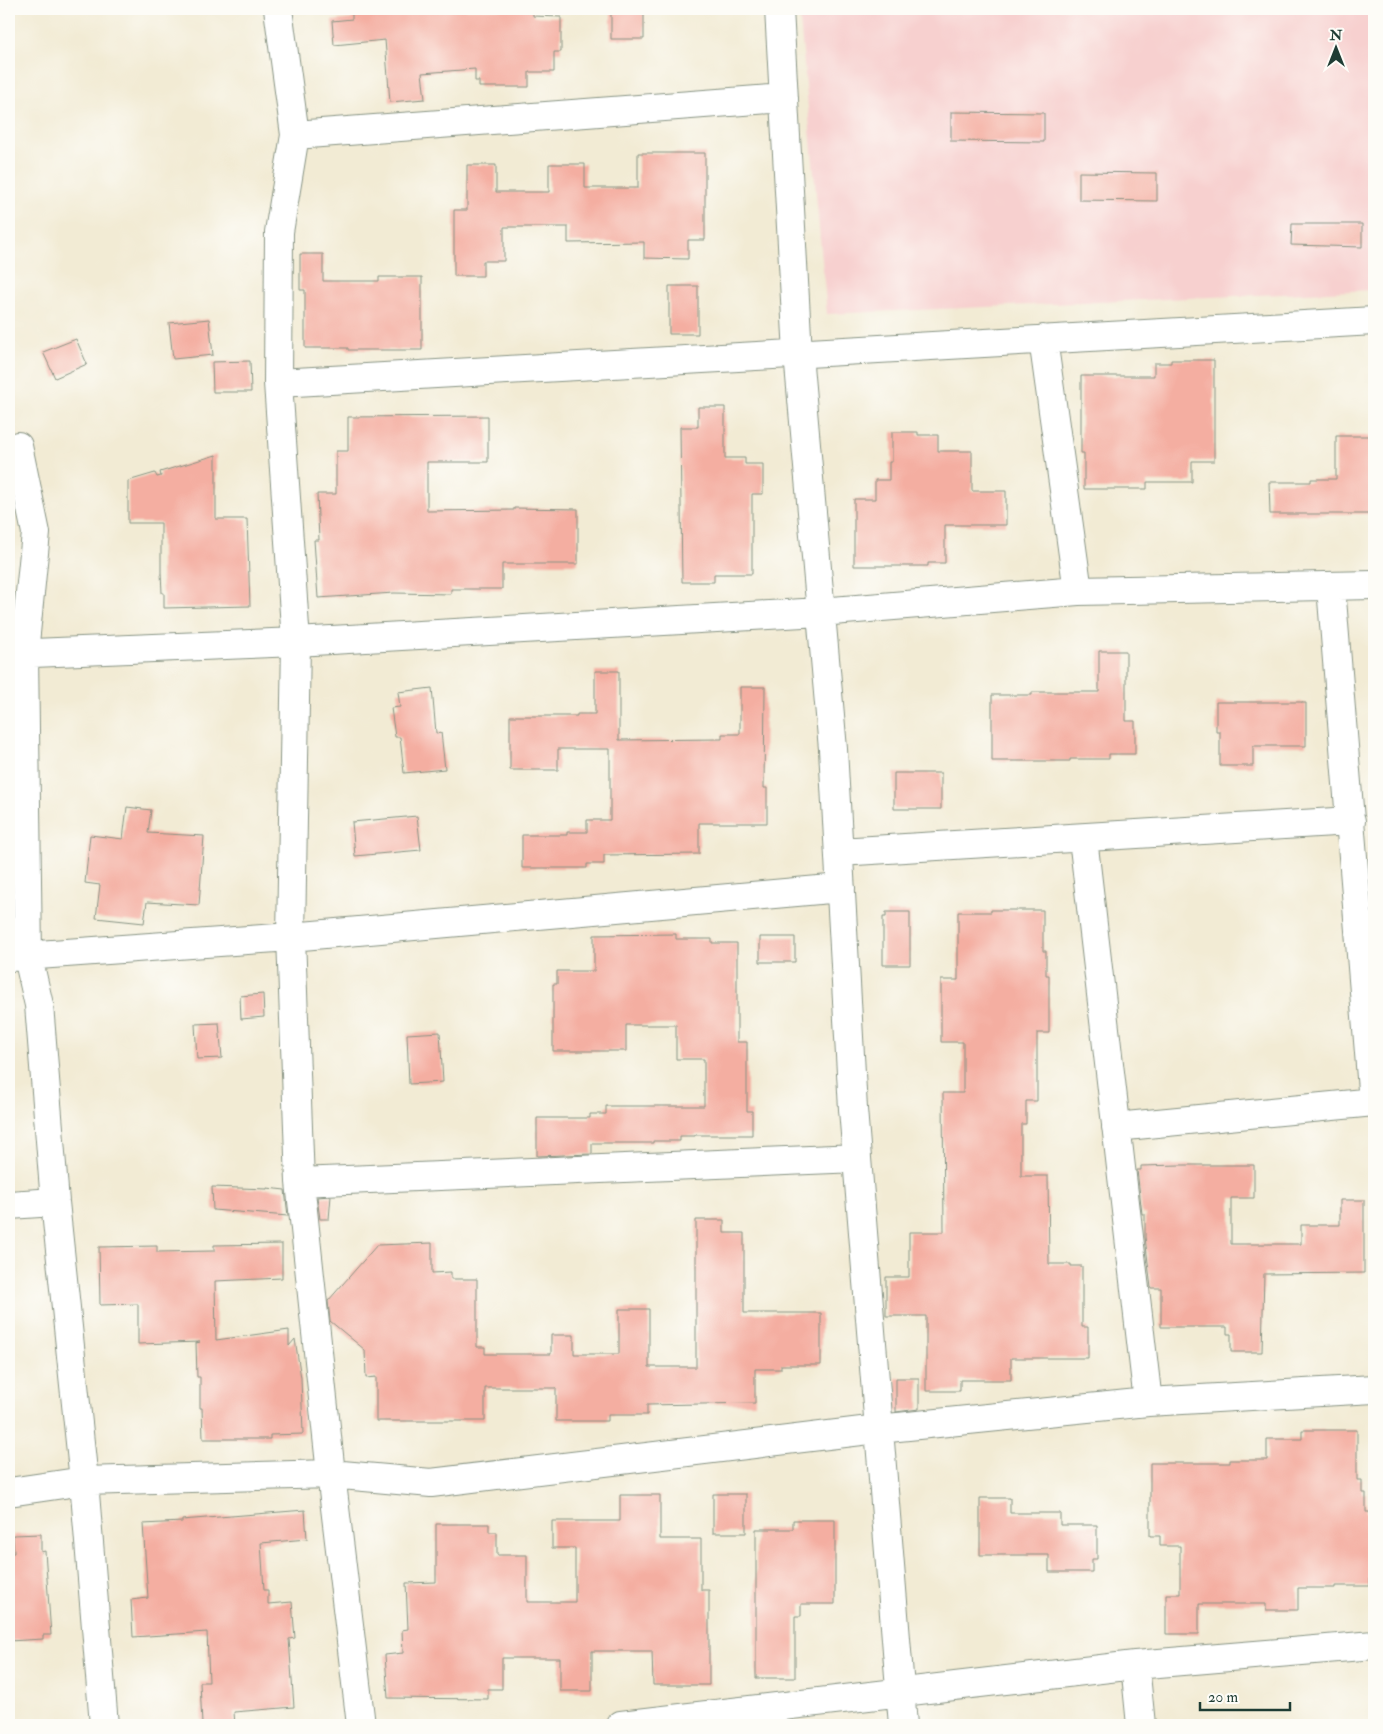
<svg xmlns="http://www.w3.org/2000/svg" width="1383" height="1734" font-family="'IM FELL Double Pica',serif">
  <rect width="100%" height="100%" fill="#fdfcf7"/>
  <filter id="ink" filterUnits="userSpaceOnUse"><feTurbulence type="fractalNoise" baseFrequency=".02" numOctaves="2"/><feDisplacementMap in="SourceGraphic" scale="10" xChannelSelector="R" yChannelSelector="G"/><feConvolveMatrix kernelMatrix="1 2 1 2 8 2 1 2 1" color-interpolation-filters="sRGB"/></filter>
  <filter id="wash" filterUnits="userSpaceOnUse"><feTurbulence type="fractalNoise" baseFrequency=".0096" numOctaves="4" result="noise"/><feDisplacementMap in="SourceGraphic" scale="20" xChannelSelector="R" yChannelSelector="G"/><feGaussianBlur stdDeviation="1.12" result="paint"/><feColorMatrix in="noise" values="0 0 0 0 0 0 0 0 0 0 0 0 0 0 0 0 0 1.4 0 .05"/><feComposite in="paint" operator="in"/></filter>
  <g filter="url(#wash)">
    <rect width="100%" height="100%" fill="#f2ebd4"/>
    <!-- built -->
    <path fill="#f7d0cf" d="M799,9H1374V290L827,314Z"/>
    <g id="blocks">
      <!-- building -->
      <path fill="#f4aea1" d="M352,9H533V16L561,17V52H554V72H529V87H479V81H475V69L422,73L425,99L390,102L385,40L334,45L332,21L352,19Z
        M611,9H644V39H611Z
        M951,112L1044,113V142L951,141Z
        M638,153H705V240H688V259L644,258V242L568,243V227H504V261H483V276H454V210H467V165H496V192H549V164H585V188H638Z
        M1079,172L1157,173V201L1079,200Z
        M1292,224H1362V247L1291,245Z
        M300,254H323V281H379V277H422V350H348V348H305V290H300Z
        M669,286H698V334H669Z
        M209,319L213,355L173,359L169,323Z
        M76,339L87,364L55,378L43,352Z
        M1171,360H1214V461H1192V482H1147V489H1084V453H1081V376H1154V363H1171Z
        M250,361L251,392H213L212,362Z
        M698,407H725V458H745V464H763V494H752V574H714V582H682L680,427H698Z
        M488,416V462H427V511L514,510V508L578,509V564H502V589H451V594L394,593L318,598L314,540H319L317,494H336V451H348V417Z
        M892,432H918V435H938V451H972V491H1006V525H945V563H928V566H854V499H875V480H889V462H892Z
        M1336,436H1374V514H1270L1269,482H1311V479H1336Z
        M216,455V519H247L250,606L164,608V593H162L161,572V523H128V481L155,473L157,477L161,476L160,472Z
        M1099,651H1126V721H1135V754H1109V759H1070V761H992V695H1032V692H1099Z
        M595,671H619V740L722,739V734H740V687H765L764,788H767V823H699V854L604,855V864H587V868H522V835H567V832H587V820H610V749H558V770H510V716H577V714H595Z
        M432,688L436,733L441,732L445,769L404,773L400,737H395L391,708L400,707L398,692Z
        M1216,702H1302V703H1306V746H1253V766H1220V732H1216Z
        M894,773H941V809H894Z
        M127,807L151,810L148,833L204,836L199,905L147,902L144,923L96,918L100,885L85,883L90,835L123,839Z
        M417,816L421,850L355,856L352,822Z
        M991,910H1043V951H1046V975H1049V1033H1037V1101H1026V1124H1021V1176H1048L1049,1264H1071V1266H1082V1327H1088V1358H1011V1380H960V1391H926V1316H886V1277H909V1232H944L943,1093H963V1042H941V980H958V912H991Z
        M886,912H910V965H883V917H886Z
        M676,934V939H712V943H737V1042H747V1111H752V1135H695V1136H680V1141H653V1143H592V1154L537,1156V1118H590V1114H606V1106H704V1059H676V1025H626V1051H553V984H557V971H594V935Z
        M760,937H795V962H760Z
        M263,994L264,1017L241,1019L240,996Z
        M219,1023L222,1058L197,1059L195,1024Z
        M440,1032L443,1082L409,1084L407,1034Z
        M1180,1165H1254V1198H1231V1244H1301V1225H1340V1200H1364V1273L1264,1274L1262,1352H1231V1334H1227V1327H1161V1288H1151L1145,1237V1214H1142L1137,1170H1141V1166Z
        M212,1187L267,1189V1188L285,1190L288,1216L213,1210Z
        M331,1196L329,1219H320L317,1197Z
        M696,1220H724V1233H744V1313H821V1365H781V1369H755V1403L647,1405V1415H608V1421H556V1388H485V1421H376V1377L366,1378L365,1350L330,1321L328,1301L377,1245L432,1243V1273L451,1272V1279H477V1347H485V1354H551V1335H574V1354H619V1309H649V1367H696Z
        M282,1244V1278L215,1281L216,1340L289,1330V1346L295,1339L301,1378L303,1434L270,1435V1439H203L202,1408H200V1377H197L196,1343L200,1342L138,1344V1304L100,1305L99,1247L157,1246V1252L214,1251V1245Z
        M896,1378H919V1409L896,1412Z
        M1302,1430H1357V1480H1362V1493H1366V1512H1370V1586H1335V1588H1298V1610H1266V1604H1199V1634H1166V1594H1180V1546H1160V1536H1150V1463H1230V1460H1267V1439H1302Z
        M713,1494H746V1533H713Z
        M620,1495H660V1539H701V1590H709V1685H653L652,1651H592V1691H560V1658H502V1689H488V1699L388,1698L385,1655L403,1653L402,1630L408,1629L406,1583L436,1582V1524H489V1532H497V1555H527V1602H575V1548H552V1521H620Z
        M980,1498H1010V1513H1060V1525H1097V1559H1092V1572H1049V1555H980Z
        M305,1510L307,1539L261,1543L264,1590H268V1604L292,1602L295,1638L289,1639L294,1707L234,1712L235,1725H202L200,1682H209L207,1632L133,1637L131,1600L148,1598L143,1524L182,1522V1520Z
        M793,1520H835V1604H801V1616H795V1678H756V1529H793Z
        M41,1534V1552L45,1551L51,1635H43V1639L9,1641V1553H14L13,1535Z"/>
    </g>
  </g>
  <g filter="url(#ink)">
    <use href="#blocks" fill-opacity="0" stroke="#889484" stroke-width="1"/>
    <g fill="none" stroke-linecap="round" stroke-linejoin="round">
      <defs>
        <path id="street" d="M278,9L295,135L279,232L278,383L296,642L291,937L300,1182L331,1474L361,1725
          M779,9L798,354L833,749L853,1109L903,1725
          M295,135L784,98
          M1043,339L1078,591
          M278,383L1374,321
          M18,446L36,533L24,653L28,957L39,1005L55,1202L84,1481L104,1725
          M1331,587L1373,1102
          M9,654L296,642L820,612L1078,591L1374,585
          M1083,838L1148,1402
          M839,852L1351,821
          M10,957L291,937L841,888
          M1116,1127L1374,1102
          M300,1182L857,1158
          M9,1205L55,1202
          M9,1492L84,1481L331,1474L431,1483L878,1429L1148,1402L1374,1389
          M1135,1665L1141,1725
          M621,1725L1135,1665L1374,1645"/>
      </defs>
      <!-- street casing -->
      <use href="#street" stroke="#889484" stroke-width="30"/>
      <!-- street -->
      <use href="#street" stroke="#fff" stroke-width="28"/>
    </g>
  </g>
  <!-- margin -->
  <rect width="1383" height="1734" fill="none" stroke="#fdfcf7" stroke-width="30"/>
  <!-- north arrow -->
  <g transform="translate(1336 48)" stroke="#fdfcf7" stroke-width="4" paint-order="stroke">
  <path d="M0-4L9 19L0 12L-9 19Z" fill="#1f3d34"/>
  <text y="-8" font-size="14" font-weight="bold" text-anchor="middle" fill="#1f3d34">N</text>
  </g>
  <!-- scale -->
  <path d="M1200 1702v8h90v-8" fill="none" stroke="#1f3d34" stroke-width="2.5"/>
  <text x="1208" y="1702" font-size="15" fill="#1f3d34" stroke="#fdfcf7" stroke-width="4" paint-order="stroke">20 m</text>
</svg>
